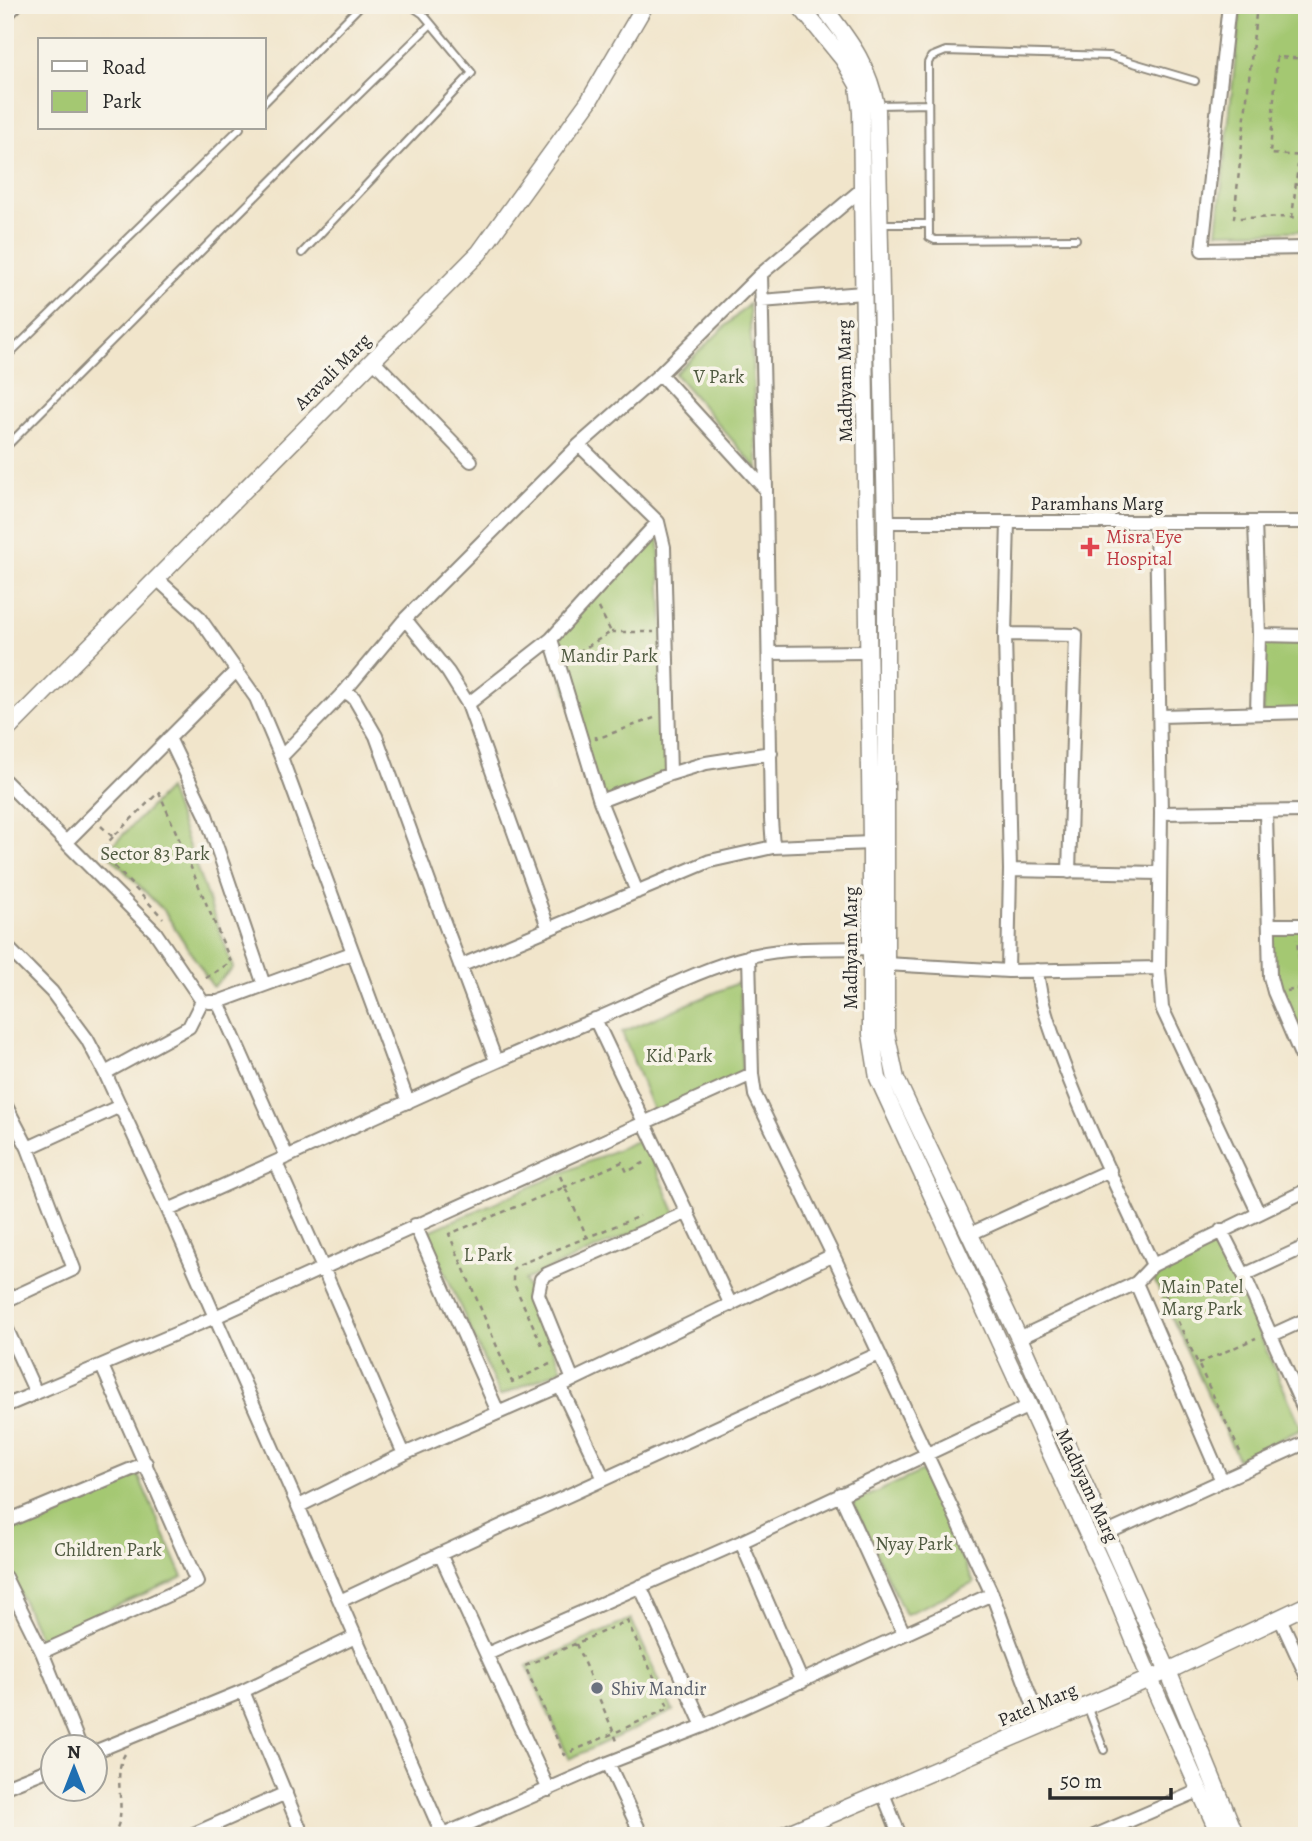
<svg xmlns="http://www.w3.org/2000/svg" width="1312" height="1841" font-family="Alegreya,serif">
  <rect width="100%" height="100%" fill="#f7f3e8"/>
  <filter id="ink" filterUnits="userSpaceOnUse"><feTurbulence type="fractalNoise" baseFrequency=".0143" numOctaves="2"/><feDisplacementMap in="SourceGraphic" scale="14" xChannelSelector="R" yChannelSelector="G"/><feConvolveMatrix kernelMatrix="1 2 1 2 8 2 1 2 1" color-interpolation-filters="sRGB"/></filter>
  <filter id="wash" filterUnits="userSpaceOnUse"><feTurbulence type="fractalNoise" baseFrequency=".00686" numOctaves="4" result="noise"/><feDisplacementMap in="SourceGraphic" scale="28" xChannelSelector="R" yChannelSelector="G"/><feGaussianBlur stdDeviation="1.57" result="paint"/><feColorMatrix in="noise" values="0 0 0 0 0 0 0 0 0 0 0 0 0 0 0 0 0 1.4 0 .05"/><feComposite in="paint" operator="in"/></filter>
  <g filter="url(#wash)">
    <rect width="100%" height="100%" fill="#f1e5cb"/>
    <!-- green -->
    <path fill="#a4c872" stroke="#687a4e" stroke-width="2" d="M1241,5H1307V231L1217,232Z
      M749,304L758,470L675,374Z
      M658,522L670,774L600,801L551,639Z
      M1259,635L1307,638V712L1263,713Z
      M168,789L233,968L213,987L164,911L106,852Z
      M1269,925H1307V1067L1274,992Z
      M740,982L742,1074L654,1113L622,1032Z
      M643,1138L676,1214L524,1280L562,1369L500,1396L427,1232Z
      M1216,1239L1302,1429L1238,1459L1151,1273Z
      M922,1471L974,1583L905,1615L853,1503Z
      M138,1475L183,1577L40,1639L5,1561V1533Z
      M631,1619L673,1711L569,1759L527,1666Z"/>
  </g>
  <g filter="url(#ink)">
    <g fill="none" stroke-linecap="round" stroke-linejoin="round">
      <defs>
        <path id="service" d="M5,21L20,5
          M264,103L361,5
          M878,105L928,104
          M881,224H929
          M1076,239L935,240L929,237L928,63L931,57L946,51L1110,56L1195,81
          M302,253L472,73L423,14L410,5
          M5,358L240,128
          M5,448L292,160L431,24
          M1087,1706L1104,1750"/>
        <path id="minor" d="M1229,5L1202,250L1307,248
          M761,274L766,490
          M761,301L863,293
          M373,360L471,461
          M660,374L766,490L771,819L773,847
          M579,445L658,522L664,547L670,774
          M886,522H1307
          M1156,522L1161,813L1159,968L1162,1008L1258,1212
          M1255,522L1259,635L1257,713
          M157,579L198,616L256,698L281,757L408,1102
          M405,619L448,672L468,704L548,927
          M1005,634L1076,635L1069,872
          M1259,635L1307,636
          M551,639L600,801L637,892
          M769,653L868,652
          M345,691L354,698L376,736L432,890L496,1061
          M468,704L551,639L658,522
          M1160,716L1307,712
          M169,738L206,815L264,985
          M281,757L345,691L405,619L579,445L660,374L761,274L862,189
          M5,781L155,932L202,1001L189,1027L105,1073
          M600,801L670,774L706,763L771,753
          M1266,812L1270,977L1274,992L1307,1069
          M1161,813L1307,811
          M66,842L237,670
          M1010,870L1159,873
          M1269,925H1307
          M5,945L52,992L87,1039L105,1073L168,1210L443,1836
          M749,956L752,1074L755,1095L833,1255L992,1594L1041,1725
          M886,964L1008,971L1159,968
          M460,966L710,861L773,847L871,843
          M1037,970C1040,1003 1052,1033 1063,1063C1089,1132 1122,1198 1153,1265
          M1008,971L1010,870L1005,634L1008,522
          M209,1002H218L352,953
          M218,1002L287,1157
          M595,1019L731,1305
          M5,1104L28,1148L120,1106
          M276,1163L323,1268L752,1074
          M168,1210C311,1148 450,1079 594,1020C645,999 697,969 751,956C792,946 835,949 877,948
          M415,1225L498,1412
          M1221,1230L1244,1275L1307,1416
          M970,1234L1110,1170
          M1244,1275L1307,1246
          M1136,1283L1222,1481
          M5,1301L74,1269L28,1148
          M5,1325L36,1393L215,1317L323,1268L404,1454
          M1272,1335L1307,1319
          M1019,1338L1136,1283L1153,1265L1307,1190
          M573,1380L538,1294L541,1279L547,1274L688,1212
          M560,1386L604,1479
          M5,1406L36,1393
          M840,1494L904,1634
          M299,1506L404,1454L560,1386L833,1255
          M5,1522L146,1463
          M1105,1534L1307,1442
          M741,1542L802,1682
          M440,1554L549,1790
          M5,1577L42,1652L80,1746
          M640,1586L703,1726
          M340,1601L440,1554L878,1354
          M1280,1618L1307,1677
          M42,1652L197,1582L102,1366
          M487,1654L741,1542L1029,1406
          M243,1691L303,1836
          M94,1752L243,1691L355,1637
          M608,1763L642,1836
          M5,1787L52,1768
          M882,1791L900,1836
          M443,1835L608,1763L703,1726L992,1594
          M189,1836L286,1793
          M1094,1836L1201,1790"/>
        <path id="tertiary" d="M799,5L843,59L858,85L861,112L871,843V1034L878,1078L1113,1589L1150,1679L1220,1836
          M822,5C850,42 868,63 877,110L886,522V1032L896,1079L1019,1338L1168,1671L1236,1836
          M5,732L479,253L589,101L645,5
          M781,1836L1168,1671L1307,1605"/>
      </defs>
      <!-- service casing -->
      <use href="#service" stroke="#8e887b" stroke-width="10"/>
      <!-- minor casing -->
      <use href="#minor" stroke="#8e887b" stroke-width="16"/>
      <!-- tertiary casing -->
      <use href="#tertiary" stroke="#8e887b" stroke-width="19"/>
      <!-- path -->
      <path stroke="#8e887b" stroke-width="2.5" stroke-dasharray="5 5" stroke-linecap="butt" d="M1257,5L1234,218L1307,217
        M1307,59L1277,57L1270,154L1307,156
        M1292,218L1299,156
        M611,632H654
        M570,657L611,632L598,606
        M596,736V739L654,718
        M101,826L113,837L159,792L231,962L204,979
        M113,837L100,851L163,918
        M1287,991L1307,987L1300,972L1297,939
        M560,1176L565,1187L622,1162L627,1172L647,1161
        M1165,1276L1161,1281L1162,1288L1242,1456
        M542,1345L513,1282V1269L518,1265L640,1216
        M550,1364L512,1382L449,1234L565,1187L587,1237
        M1198,1364L1256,1338
        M576,1644L614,1733L669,1708L627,1621L525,1666L564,1755L614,1733L618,1744
        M112,1836C131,1813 110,1778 125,1754"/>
      <!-- service -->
      <use href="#service" stroke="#fff" stroke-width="6"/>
      <!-- minor -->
      <use href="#minor" stroke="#fff" stroke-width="12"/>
      <!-- tertiary -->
      <use href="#tertiary" stroke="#fff" stroke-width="16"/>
    </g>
  </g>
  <!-- markers -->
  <path fill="#e0444e" stroke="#f7f3e8" stroke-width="2.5" d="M1086.5 536.5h7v7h7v7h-7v7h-7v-7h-7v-7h7z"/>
  <circle fill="#6b7280" stroke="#f7f3e8" stroke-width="2.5" cx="597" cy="1688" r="7"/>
  <g text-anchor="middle" stroke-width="7" stroke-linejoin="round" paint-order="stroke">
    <!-- street labels -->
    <g font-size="19" fill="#2b2b2b" stroke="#f7f3e8">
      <text transform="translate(332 371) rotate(-45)" y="7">Aravali Marg</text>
      <text transform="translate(844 381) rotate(-91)" y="7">Madhyam Marg</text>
      <text x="1097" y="510">Paramhans Marg</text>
      <text transform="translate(850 948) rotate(-90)" y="7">Madhyam Marg</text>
      <text transform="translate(1088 1485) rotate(65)" y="7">Madhyam Marg</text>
      <text transform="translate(1037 1704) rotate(-23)" y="7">Patel Marg</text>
    </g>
    <!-- park labels -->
    <g font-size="19" fill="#4f5a40" stroke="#f7f3e8">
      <text x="719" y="383">V Park</text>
      <text x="609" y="662">Mandir Park</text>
      <text x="155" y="860">Sector 83 Park</text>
      <text x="679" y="1062">Kid Park</text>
      <text x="488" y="1261">L Park</text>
      <text x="1202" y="1293">Main Patel<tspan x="1202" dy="22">Marg Park</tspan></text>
      <text x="914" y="1550">Nyay Park</text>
      <text x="108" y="1556">Children Park</text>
    </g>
    <!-- health labels -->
    <g font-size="19" fill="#be3a42" stroke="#f7f3e8" text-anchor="start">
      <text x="1106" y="543">Misra Eye<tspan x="1106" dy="22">Hospital</tspan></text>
    </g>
    <!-- worship labels -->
    <g font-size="19" fill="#5b616d" stroke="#f7f3e8" text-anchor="start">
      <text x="611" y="1695">Shiv Mandir</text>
    </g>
  </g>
  <!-- margin -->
  <rect width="1312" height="1841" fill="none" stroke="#f7f3e8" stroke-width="28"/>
  <!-- legend -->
  <rect x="38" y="38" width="228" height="91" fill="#f7f3e8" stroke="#a5a39c" stroke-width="2"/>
  <rect x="52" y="61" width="35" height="10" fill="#ffffff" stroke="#a5a39c" stroke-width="2"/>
  <text x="102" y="74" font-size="21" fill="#2b2b2b">Road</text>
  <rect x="52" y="91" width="35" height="21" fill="#a4c872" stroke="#a5a39c" stroke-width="2"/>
  <text x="102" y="108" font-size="21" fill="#2b2b2b">Park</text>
  <!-- north arrow -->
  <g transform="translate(74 1768)"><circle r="33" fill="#f7f3e8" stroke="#a5a39c" stroke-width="2"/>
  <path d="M0-5L12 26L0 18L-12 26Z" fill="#1f6fb2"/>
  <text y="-10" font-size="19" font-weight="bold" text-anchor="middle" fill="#2b2b2b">N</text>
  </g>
  <!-- scale -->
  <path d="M1050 1788v10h121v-10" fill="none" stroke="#2b2b2b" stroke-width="3.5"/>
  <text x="1060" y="1788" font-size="21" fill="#2b2b2b" stroke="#f7f3e8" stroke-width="5" paint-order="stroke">50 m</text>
</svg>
